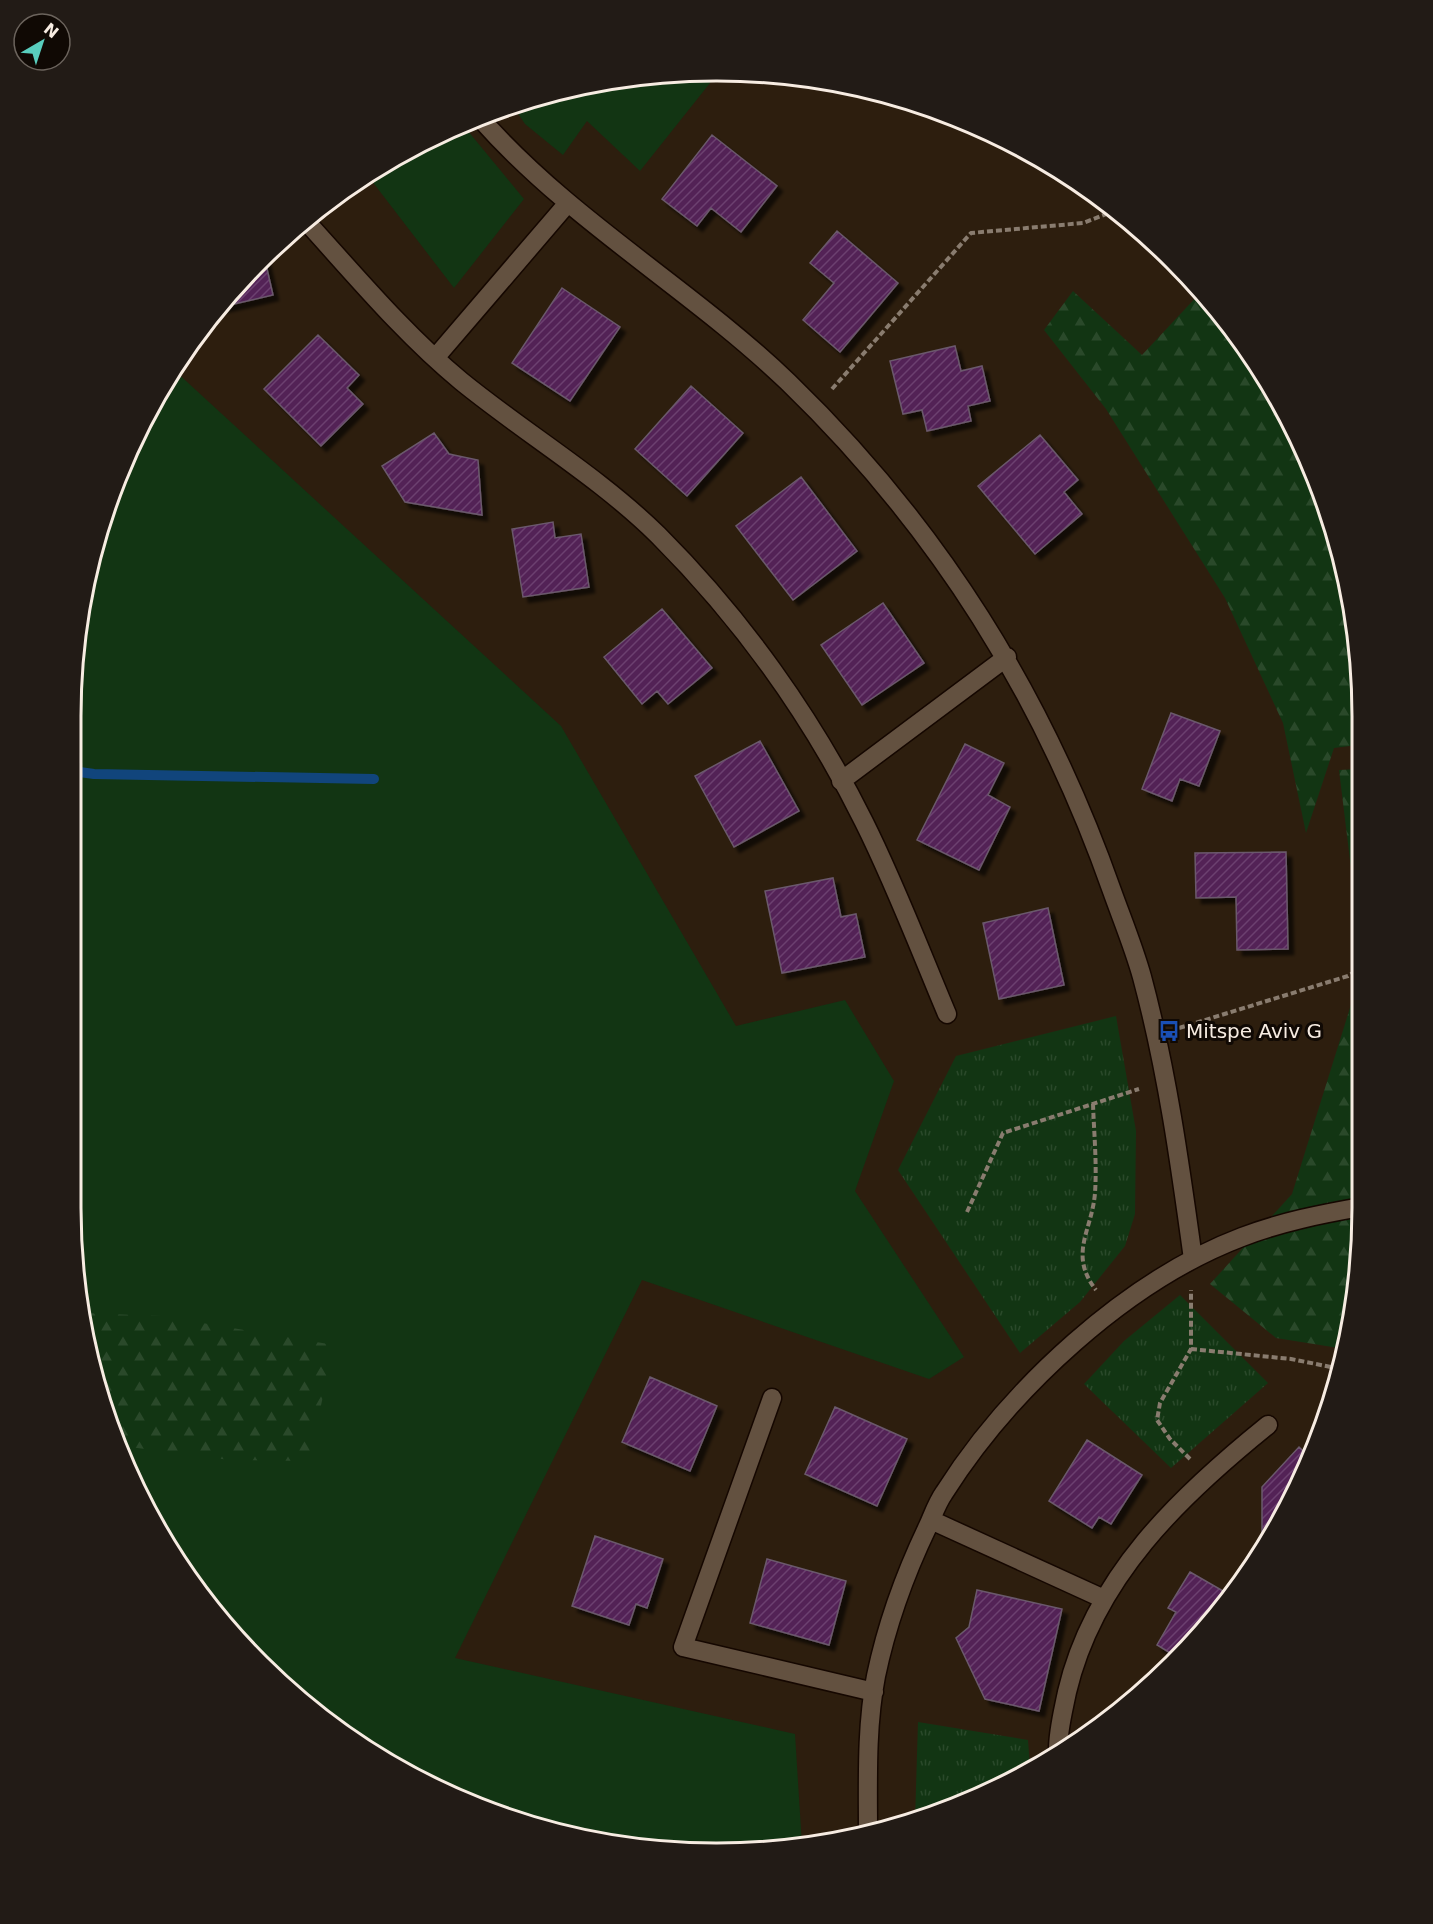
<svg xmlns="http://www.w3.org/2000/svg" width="1433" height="1924" font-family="'DejaVu Sans',sans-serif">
  <defs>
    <pattern id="forest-firs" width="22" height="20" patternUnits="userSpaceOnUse" patternTransform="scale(1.5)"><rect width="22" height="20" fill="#123513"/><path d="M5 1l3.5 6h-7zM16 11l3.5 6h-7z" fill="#2a492a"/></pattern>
    <pattern id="park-tufts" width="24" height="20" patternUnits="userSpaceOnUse" patternTransform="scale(1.5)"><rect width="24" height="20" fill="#123513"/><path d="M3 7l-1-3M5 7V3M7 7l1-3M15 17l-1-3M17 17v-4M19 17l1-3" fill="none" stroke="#2a492a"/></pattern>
    <pattern id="building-hatch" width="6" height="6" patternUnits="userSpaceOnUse" patternTransform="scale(1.5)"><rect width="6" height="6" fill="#532057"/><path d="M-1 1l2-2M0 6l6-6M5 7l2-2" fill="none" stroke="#6c416f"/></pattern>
    <filter id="shadow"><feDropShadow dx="5.5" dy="5.5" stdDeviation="1.5" flood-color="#0009"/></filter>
  </defs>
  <rect width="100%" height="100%" fill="#2d1e0e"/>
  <!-- grass -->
  <path fill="#123513" d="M675,72L718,73L640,171L587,121L563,155L525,124L513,106L550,92Z
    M463,125L524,199L454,288L368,176L431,137Z
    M173,369L561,726L736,1026L845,1000L894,1081L855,1191L964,1357L929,1379L642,1280L455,1658L795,1734L802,1845L759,1852L590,1841L430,1787L324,1720L260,1665L157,1531L93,1375L71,1208L72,675L92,550L120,469Z"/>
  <!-- forest -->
  <path fill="url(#forest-firs)" d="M1073,291L1142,355L1200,293L1229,324L1313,470L1357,632L1358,745L1334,748L1306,833L1283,723L1225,598L1106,409L1044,330Z
    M1358,769L1359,934L1339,770Z
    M1359,979L1361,1250L1345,1349L1276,1338L1210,1284L1292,1194Z
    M84,1313L161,1316L334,1345L309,1461L230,1460L122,1446L93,1375Z"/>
  <!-- park -->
  <path fill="url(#park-tufts)" d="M1116,1016L1136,1131L1135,1214L1125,1246L1080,1302L1020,1353L898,1170L956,1056Z
    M1180,1295L1268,1383L1171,1468L1084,1384L1124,1341Z
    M918,1722L1028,1740L1030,1766L963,1804L915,1821Z"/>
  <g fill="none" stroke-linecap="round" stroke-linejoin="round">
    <!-- stream -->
    <path stroke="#11457c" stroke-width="10" d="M72,771L94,774L374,779"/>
  </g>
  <!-- building -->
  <path fill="url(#building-hatch)" stroke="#6b596c" stroke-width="1.5" filter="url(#shadow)" d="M712,135L777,186L741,232L711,208L697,226L662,199Z
    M837,231L898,283L840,352L803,320L834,283L810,263Z
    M264,256L273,295L221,307L259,260Z
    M562,288L620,327L570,401L512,363Z
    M318,335L359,375L347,388L363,404L321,446L264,389Z
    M955,346L961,371L982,366L990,401L968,406L971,421L927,431L922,410L903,414L890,361Z
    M691,386L743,433L687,496L635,449Z
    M434,433L449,454L478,460L482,515L405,502L382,466Z
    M1040,435L1078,480L1064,492L1082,514L1035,554L978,486Z
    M801,477L857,551L793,600L736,526Z
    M553,522L555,538L581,534L589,587L523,597L512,529Z
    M883,603L924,663L862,705L821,645Z
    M662,609L712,668L668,704L657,691L642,704L604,657Z
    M1171,713L1220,731L1199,786L1180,779L1172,801L1142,789Z
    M760,741L799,811L734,847L695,776Z
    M965,744L1004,763L988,795L1010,807L979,870L917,840Z
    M1286,852L1288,949L1237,950L1236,897L1196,898L1195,853Z
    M833,878L841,917L856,914L865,957L782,973L765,891Z
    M1048,908L1064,985L999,999L983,923Z
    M650,1377L717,1406L690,1471L622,1442Z
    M835,1407L907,1439L877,1506L805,1474Z
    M1087,1440L1142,1475L1111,1524L1099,1517L1092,1528L1049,1501Z
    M1299,1447L1307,1455L1276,1530L1262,1550V1487Z
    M595,1536L663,1559L647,1608L636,1604L629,1625L572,1606Z
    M767,1559L846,1581L829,1645L750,1623Z
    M1190,1572L1230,1595L1202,1634L1177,1657L1157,1645L1176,1612L1168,1608Z
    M977,1590L1062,1609L1039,1711L985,1699L956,1638L969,1627Z"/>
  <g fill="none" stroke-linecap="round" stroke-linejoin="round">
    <defs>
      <path id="minor" d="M480,118C571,221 690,288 788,382C938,527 1043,695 1112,891C1122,919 1134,948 1142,977C1167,1070 1180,1164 1193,1259
        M305,220C355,275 404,334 461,381C526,434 598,476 658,535C741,618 812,717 864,822C895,884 920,950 947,1014
        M435,358L567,204
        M841,781L1007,657
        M772,1398L683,1647L874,1692
        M931,1520L1104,1599
        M1058,1750C1058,1730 1063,1712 1067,1692C1094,1577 1180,1496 1268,1425
        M868,1834C868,1782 866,1727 876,1676C887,1623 905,1574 928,1526C933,1515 937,1503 944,1493C1010,1389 1126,1281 1242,1237C1281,1222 1321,1214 1361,1207"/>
    </defs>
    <!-- minor casing -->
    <use href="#minor" stroke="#150700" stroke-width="21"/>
    <!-- path -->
    <path stroke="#897c6f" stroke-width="4" stroke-dasharray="6 3" stroke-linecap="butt" d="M832,389L971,233L1083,223L1114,211
      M1179,1028L1348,976L1359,969
      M1093,1104C1094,1133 1097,1164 1095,1193C1092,1231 1068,1254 1096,1290
      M967,1212L1003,1133L1139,1089
      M1191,1349L1291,1359L1341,1369
      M1190,1459L1170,1439L1157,1420L1160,1403L1191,1349V1290"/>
    <!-- minor -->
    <use href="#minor" stroke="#635140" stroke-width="18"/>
  </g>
  <!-- icons -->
  <defs>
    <symbol id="bus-bare" viewBox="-9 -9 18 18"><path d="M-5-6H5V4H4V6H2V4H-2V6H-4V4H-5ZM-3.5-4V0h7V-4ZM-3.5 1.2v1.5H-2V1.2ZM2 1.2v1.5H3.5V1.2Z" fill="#1a4fb4" stroke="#100904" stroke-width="2.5" paint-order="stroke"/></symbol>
  </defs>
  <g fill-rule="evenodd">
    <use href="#bus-bare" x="1154" y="1016" width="30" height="30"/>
  </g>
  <g text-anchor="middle" stroke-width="6" stroke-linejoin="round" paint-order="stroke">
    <!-- poi labels -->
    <g font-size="20" fill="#f7ece2" stroke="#100904" text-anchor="start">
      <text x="1186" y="1038">Mitspe Aviv G</text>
    </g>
  </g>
  <!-- crop -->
  <path d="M0 0H1433V1924H0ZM716 81H717A635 635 0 0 1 1352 716V1208A635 635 0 0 1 717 1843H716A635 635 0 0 1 81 1208V716A635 635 0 0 1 716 81Z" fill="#221b16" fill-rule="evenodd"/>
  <path fill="none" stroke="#f7ece2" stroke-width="3" d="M716 81H717A635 635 0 0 1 1352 716V1208A635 635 0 0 1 717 1843H716A635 635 0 0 1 81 1208V716A635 635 0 0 1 716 81Z"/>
  <!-- north arrow -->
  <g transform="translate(42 42) rotate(39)"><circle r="28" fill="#100904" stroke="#6c645d" stroke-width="1.5"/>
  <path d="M0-4.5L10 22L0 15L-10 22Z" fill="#59cebe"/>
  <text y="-9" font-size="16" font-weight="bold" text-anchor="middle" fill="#f7ece2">N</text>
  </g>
</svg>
